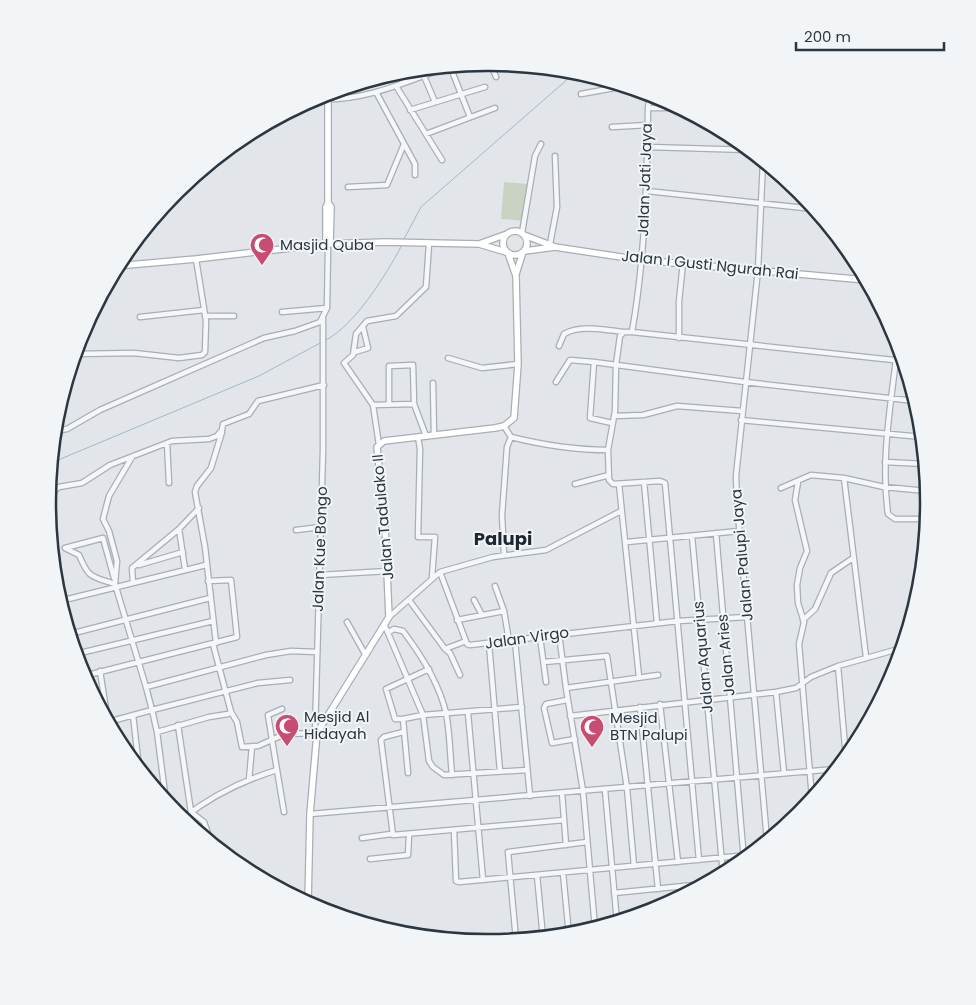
<svg xmlns="http://www.w3.org/2000/svg" width="976" height="1005" font-family="Poppins,sans-serif">
  <rect width="100%" height="100%" fill="#e2e6ea"/>
  <!-- green -->
  <path fill="#cad3c3" d="M504,182L529,184L526,221L501,219Z"/>
  <g fill="none" stroke-linecap="round" stroke-linejoin="round">
    <!-- stream -->
    <path stroke="#9fb9c8" stroke-width="1" d="M404,239L421,207L577,71
      M326,340C355,325 386,275 402,245
      M51,463L259,376L322,342"/>
    <defs>
      <path id="street" d="M490,62L496,77
        M450,66L470,117
        M400,71L403,83
        M424,76L435,102
        M396,86L442,160
        M376,92L415,164V175
        M581,94L625,86
        M313,99C361,103 406,82 450,66
        M648,108H679
        M410,110L485,87
        M612,127L648,125
        M426,134L495,108
        M648,147L750,150
        M763,161L758,270L736,476L737,503L767,840
        M348,187L387,185L404,144
        M647,191L814,209
        M522,233L535,156L541,144
        M550,244L557,207L555,156
        M282,312L327,308
        M205,316H234
        M140,317L204,310
        M632,332L903,361
        M679,338V301L683,263
        M898,342C892,399 880,457 888,514L895,519H927
        M559,346L564,334C580,324 607,330 624,332
        M355,352L368,348L363,327
        M75,354L134,353L179,358L202,355L205,352L206,321L196,259
        M448,358L482,368L518,364
        M556,382L570,360L594,362
        M433,383L434,435
        M414,404L426,436
        M373,405L414,404L413,365L389,366V403
        M57,412L59,415
        M614,416L643,415L677,406L742,411
        M741,420L922,437
        M612,423L590,418L594,362L745,382L915,401
        M504,426L511,437C543,445 574,450 608,450L609,480L613,484L660,481L665,483L699,860
        M55,431L67,429L100,410L264,338L295,331L320,322L327,308L328,249L326,244
        M418,437L420,449L418,537H435L432,577
        M167,443L169,483
        M379,445L373,405L344,363L353,355L356,334L367,321L396,316L426,287L429,244
        M608,450L615,411L616,365L620,336L624,332H632C645,258 647,183 648,108L650,94
        M132,457L109,496L103,519L109,531L117,561L115,584L146,687
        M885,462L925,464
        M844,478L866,657
        M644,482L657,623
        M798,482L795,500L807,551L800,568L797,585L798,603L804,622L799,644L812,798
        M575,484L609,475
        M619,484L639,677
        M781,488L811,475L844,478L884,487L927,491
        M48,496L59,487L82,483L110,465L172,441L209,439L217,436L222,430L223,424L249,414L258,401L324,385
        M48,507L55,535L52,553
        M179,529L185,569
        M296,530L321,527
        M716,533L744,860
        M692,536L723,874
        M627,542L739,531
        M53,553L61,601
        M504,555L502,515L507,447L511,437
        M139,565L183,552
        M440,572L467,644L470,645L678,621L747,617
        M320,575L388,571
        M921,576L922,567
        M114,578L103,538L65,548L79,555C89,579 91,576 115,584
        M133,583L132,568L179,529L199,508
        M495,586L504,611
        M409,600L445,649
        M474,600L482,615
        M60,601L206,565
        M389,617L440,572L493,557L546,550L621,511
        M457,620L504,611L509,641
        M803,620L815,609L831,573L853,558
        M347,622L365,654
        M385,626L423,715L429,761L433,767L444,775L527,770
        M389,632L394,629L403,631C422,656 439,683 446,713C450,733 450,755 452,775
        M70,634L210,598
        M559,634L566,688
        M540,637L546,682
        M515,641L530,796
        M216,643L205,547L195,492L197,486L211,468L222,432
        M213,644L231,712L237,722L242,747L258,746L285,734L317,733
        M489,644L500,771
        M76,654L213,621
        M544,662L607,656L627,788L634,866
        M838,666L846,758
        M100,671L108,722
        M460,675L450,653L445,649L466,641
        M84,676L237,637L231,580L208,581
        M776,692L784,773
        M567,700L546,704L544,708L552,743L575,739
        M660,704L678,862
        M640,707L658,889
        M468,713L483,880
        M133,715L139,768
        M570,716L776,692L796,688L811,677L838,666L902,648
        M403,719H395L386,689L429,669
        M108,722L152,710L146,687L266,655L291,651L317,652
        M178,725L191,812L204,822L211,842
        M157,732L209,717L228,714L231,712
        M403,732L384,737L381,740L393,835L564,820
        M315,733L323,450V319
        M277,770L268,715L282,709
        M408,773L403,719L423,715L522,707
        M249,780L252,746
        M605,790L617,922
        M562,793L566,845
        M166,801L157,732L152,710L258,683L290,680
        M310,814L836,769
        M182,819C211,796 241,781 277,770L284,812
        M454,830L456,881L459,882L749,855
        M362,838L391,834
        M370,859L408,855L409,835
        M563,873L569,935
        M537,875L543,938
        M614,893L704,884
        M616,919L631,917
        M595,928L583,791L566,688L658,675
        M432,938L440,935L446,939
        M516,940L508,852L587,842"/>
      <path id="secondary" d="M328,203L331,207L330,244
        M503 243a12 12 0 1 1 24 0a12 12 0 1 1-24 0Z
        M524,235L553,246
        M326,244V207L328,203V93
        M479,244L507,234
        M525,251L555,247L641,260L866,280
        M117,266L196,259L326,244L385,242L479,244L506,252
        M516,274L523,252
        M308,903L310,814L317,733L389,617L385,526L377,447L384,441L495,428L504,426L514,418L518,364L516,276L508,253"/>
    </defs>
    <!-- street casing -->
    <use href="#street" stroke="#a7aeb4" stroke-width="7"/>
    <!-- secondary casing -->
    <use href="#secondary" stroke="#a7aeb4" stroke-width="8"/>
    <!-- street -->
    <use href="#street" stroke="#f5f6f8" stroke-width="4.5"/>
    <!-- secondary -->
    <use href="#secondary" stroke="#fff" stroke-width="5.5"/>
  </g>
  <!-- icons -->
  <defs>
    <symbol id="mosque-pin" viewBox="-11 -11 22 30"><path d="M0 17L-7.5 6A9.5 9.5 0 1 1 7.5 6Z" fill="#c94d72" stroke="#f2f5f7"/><path d="M3.5-4.9A6 6 0 1 0 3.5 4.9A5 5 0 1 1 3.5-4.9Z" fill="#fff"/></symbol>
  </defs>
  <g fill-rule="evenodd">
    <use href="#mosque-pin" x="248" y="231" width="28" height="38"/>
    <use href="#mosque-pin" x="273" y="712" width="28" height="38"/>
    <use href="#mosque-pin" x="578" y="713" width="28" height="38"/>
  </g>
  <g text-anchor="middle" stroke-width="4" stroke-linejoin="round" paint-order="stroke">
    <!-- street labels -->
    <g font-size="15" fill="#2b3641" stroke="#f2f5f7">
      <text transform="translate(645 180) rotate(-88)" y="5">Jalan Jati Jaya</text>
      <text transform="translate(710 265) rotate(6)" y="5">Jalan I Gusti Ngurah Rai</text>
      <text transform="translate(383 517) rotate(-95)" y="5">Jalan Tadulako II</text>
      <text transform="translate(320 549) rotate(-88)" y="5">Jalan Kue Bongo</text>
      <text transform="translate(742 555) rotate(-95)" y="5">Jalan Palupi Jaya</text>
      <text transform="translate(527 638) rotate(-8)" y="5">Jalan Virgo</text>
      <text transform="translate(726 655) rotate(-95)" y="5">Jalan Aries</text>
      <text transform="translate(703 657) rotate(-95)" y="5">Jalan Aquarius</text>
    </g>
    <!-- poi labels -->
    <g font-size="15" fill="#2b3641" stroke="#f2f5f7" text-anchor="start">
      <text x="280" y="250">Masjid Quba</text>
      <text x="304" y="722">Mesjid Al<tspan x="304" dy="17">Hidayah</tspan></text>
      <text x="610" y="723">Mesjid<tspan x="610" dy="17">BTN Palupi</tspan></text>
    </g>
    <!-- quarter labels -->
    <g font-size="18" font-weight="bold" fill="#1d2732" stroke="#f2f5f7">
      <text x="503" y="545">Palupi</text>
    </g>
  </g>
  <!-- crop -->
  <path d="M0 0H976V1005H0ZM487 71H489A431 431 0 0 1 920 502V503A431 431 0 0 1 489 934H487A431 431 0 0 1 56 503V502A431 431 0 0 1 487 71Z" fill="#f2f5f7" fill-rule="evenodd"/>
  <path fill="none" stroke="#2b3641" stroke-width="2.5" d="M487 71H489A431 431 0 0 1 920 502V503A431 431 0 0 1 489 934H487A431 431 0 0 1 56 503V502A431 431 0 0 1 487 71Z"/>
  <!-- scale -->
  <path d="M796 42v8h148v-8" fill="none" stroke="#2b3641" stroke-width="2.5"/>
  <text x="804" y="42" font-size="15" fill="#2b3641" stroke="#f2f5f7" stroke-width="4" paint-order="stroke">200 m</text>
</svg>
